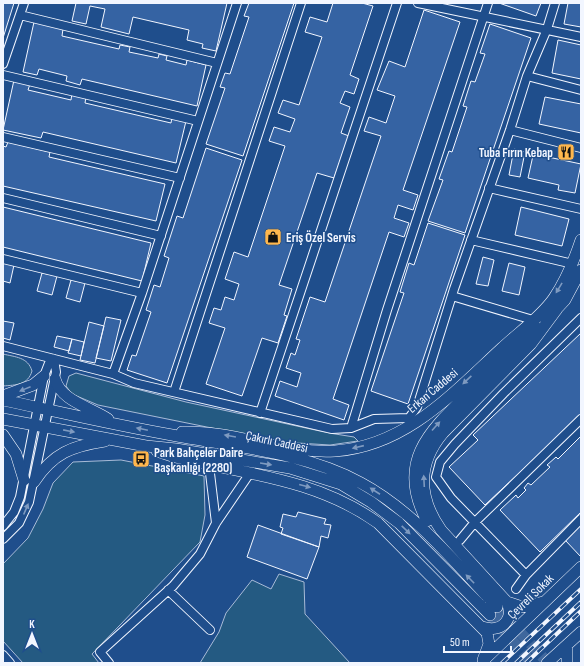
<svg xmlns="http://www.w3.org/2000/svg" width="584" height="666" font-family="'Sofia Sans Condensed',sans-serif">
  <rect width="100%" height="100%" fill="#1f4e8c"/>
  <!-- green -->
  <path fill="#245a82" stroke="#a8bbd7" d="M3,354C15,357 28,357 32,371C28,385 16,385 3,386Z
    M76,373L186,402L329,433L354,437L358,441L330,445L281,442L98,405L72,394L66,386L69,376Z
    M121,460L204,476L205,515L200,542L92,654L99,663H23L3,641V564L28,538L43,509L53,483L73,462Z
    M279,574L304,582L305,614L350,663H200L219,632L226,613L252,580L271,589Z"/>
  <!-- building -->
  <path fill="#3563a3" stroke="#f2f6ff" d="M3,3H14L3,38Z
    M76,3H227L216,51L202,48L203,44L187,40L189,30L133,17L129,34L101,27L105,9L90,6L86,24L72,21Z
    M249,3H294L243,156L206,144L225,88L220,87L225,73L230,74L249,17L244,16Z
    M333,3H362L373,6L350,75L359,79L354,94L345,91L340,103L350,107L341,133L349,136L334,178L317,173L279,285L292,289L284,315L287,316L278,343L262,338L242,396L206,384L225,328L209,323L214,308L221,310L225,297L234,300L239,284L225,279L234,252L248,257L285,146L269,141L274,127L290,132L295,119L278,113L283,100L299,105L322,37L305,32L310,17L327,22Z
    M499,3H541L536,16Z
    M568,3H581V27L564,24Z
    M424,10L460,22L403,190L418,195L413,210L398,205L394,218L409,223L404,237L389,232L333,399L349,405L344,420L275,396L280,381L297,387L301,373L286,368L291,353L295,355L300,340L296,339L310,297L325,302L381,136L364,131L369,117L386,123L395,96L377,90L389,61L405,67Z
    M34,22L63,29L62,36L119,49L120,45L130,47L129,52L158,58L159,54L167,56L166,60L186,65L187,60L206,65L197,106L82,79L80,85L66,81L67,76L39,69L37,75L23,72Z
    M490,24L531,38L465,233L428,221L443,180L439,179L449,151L452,152L467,107L463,106L471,81L475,82L485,54L480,53Z
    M558,40L581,45V79L552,73Z
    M14,80L30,84L28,90L71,100L72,93L86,97L85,103L171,123L172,117L186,121L176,163L43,132L41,138L3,130Z
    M545,97L581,104V133L539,124Z
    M8,142L50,152L49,157L165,184L156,221L3,186V146L6,147Z
    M206,148L242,160L167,383L127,370L132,355L136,356L151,312L146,310L154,285L160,287L169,258L164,256L177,216L183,218Z
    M514,149L525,152L520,177L509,175Z
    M534,151L549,154L548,157L581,164L575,193L558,190L559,185L528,178Z
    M3,207L151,243L142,281L3,247Z
    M521,207L569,219L562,246L515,235Z
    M428,223L465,235L408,404L371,391L404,293L400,292L409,263L414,265Z
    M483,257L494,260L488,286L476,284Z
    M3,262L14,265L10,283L3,281Z
    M509,263L525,267L519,295L502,291Z
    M42,273L57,276L52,295L37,291Z
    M71,280L85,283L80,302L66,298Z
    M106,317L121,320L111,361L96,358Z
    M3,321L14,323L10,340L3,338Z
    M89,322L104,326L95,363L80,360Z
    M581,333V415L485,505L449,467L478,440L473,435Z
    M57,336L72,339L69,351L54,347Z
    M72,339L84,342L81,356L68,353Z
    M581,436V512L540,552L500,510L516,495L518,498L526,490L524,488L528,483L531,485L550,467L547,465L556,457L558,459Z
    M298,512L326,519L324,524L331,525L328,538L321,536L319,547L281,534L283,528L280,527L283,514L296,517Z
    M258,525L319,547L307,579L247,557Z
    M581,525V557L565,540Z"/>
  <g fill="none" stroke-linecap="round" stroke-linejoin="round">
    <!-- secondary-tunnel -->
    <path stroke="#3f679d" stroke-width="11" stroke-dasharray="11 5.5" stroke-linecap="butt" d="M497,607L548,663
      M490,615L532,663"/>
    <defs>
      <path id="street" d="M418,3L581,37
        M20,15L217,63
        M3,64L24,3
        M3,75L198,121
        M527,76L581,90
        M510,130L581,148
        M3,137L180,178
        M489,188L581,209
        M3,198L161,236
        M471,240L573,264
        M3,259L142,293
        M452,296L533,320
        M3,346L113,374L134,383L332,429L351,428L374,419L409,418L417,407L454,289L510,130L527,76L547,29L555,3
        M113,374L142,293L237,3
        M174,392L301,3
        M260,413L397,3
        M351,428L387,310L488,3
        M209,465L216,523
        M3,526L14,512L20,497L44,376L49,363L54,359L56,372L29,502L19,523L3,539
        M460,540L475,522L581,419
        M526,575L451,498L436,477L440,462L455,444L504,393L581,318
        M516,589L526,575L581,519
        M168,590L210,630
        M3,655L10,663
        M109,663L100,652L173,586L200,554L216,523L250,473"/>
      <path id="secondary" d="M552,314L565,300L581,270
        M55,379C61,401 90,407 108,419
        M3,396L33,385L44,376
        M3,400C59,412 115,425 172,435C235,447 304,452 361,483C415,512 455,563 497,607
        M3,419L146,446L176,449L290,468L341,484L371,502L399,523L490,615
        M182,432C233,430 283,454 335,451C406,446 453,393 502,348C519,332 541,317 554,298C566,280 574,261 581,240
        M3,435L16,454L24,480
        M157,451L175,457C246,474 317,479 378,523L487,633L489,644L483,660
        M34,482C53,453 72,446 105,441
        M427,521C394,459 433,428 474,388C495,368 515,348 537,328
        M507,602L522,607L543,602
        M482,627C500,633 515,621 507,602L441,530C418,497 417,464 443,433L531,344L557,309
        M486,658L581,567
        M547,663L581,632
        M567,663V645"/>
    </defs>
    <!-- street casing -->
    <use href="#street" stroke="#f2f6ff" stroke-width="10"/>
    <!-- secondary casing -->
    <use href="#secondary" stroke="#f2f6ff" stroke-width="12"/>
    <!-- street -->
    <use href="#street" stroke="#1f4e8c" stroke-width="8"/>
    <!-- secondary -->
    <use href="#secondary" stroke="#1f4e8c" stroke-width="11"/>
    <defs>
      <path id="rail" d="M502,663L581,589
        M516,663L581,602
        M526,663L581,611"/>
    </defs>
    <!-- rail casing -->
    <use href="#rail" stroke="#f2f6ff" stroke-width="4"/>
    <!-- rail -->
    <use href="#rail" stroke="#1f4e8c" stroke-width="2.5" stroke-dasharray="8" stroke-linecap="butt"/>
  </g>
  <!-- one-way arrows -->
  <defs><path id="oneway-solid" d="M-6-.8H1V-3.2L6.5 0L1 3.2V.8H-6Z"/></defs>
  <g fill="#7e9ac0">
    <use href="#oneway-solid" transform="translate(559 288) rotate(121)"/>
    <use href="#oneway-solid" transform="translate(467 380) rotate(137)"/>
    <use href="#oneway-solid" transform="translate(25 389) rotate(158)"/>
    <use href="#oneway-solid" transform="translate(436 426) rotate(-48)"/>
    <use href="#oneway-solid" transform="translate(142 429) rotate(-168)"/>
    <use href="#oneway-solid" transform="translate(69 431) rotate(11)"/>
    <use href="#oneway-solid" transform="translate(230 436) rotate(-170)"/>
    <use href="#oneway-solid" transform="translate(358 447) rotate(167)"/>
    <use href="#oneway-solid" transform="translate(266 464) rotate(9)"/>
    <use href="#oneway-solid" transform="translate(424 481) rotate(-93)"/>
    <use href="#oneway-solid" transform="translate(305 486) rotate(15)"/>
    <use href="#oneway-solid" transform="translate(375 491) rotate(-147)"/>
    <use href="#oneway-solid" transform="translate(26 509) rotate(-67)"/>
    <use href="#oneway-solid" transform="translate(406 530) rotate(44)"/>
    <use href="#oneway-solid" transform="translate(470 579) rotate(-134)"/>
  </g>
  <!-- icons -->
  <defs>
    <symbol id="restaurant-square" viewBox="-11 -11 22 22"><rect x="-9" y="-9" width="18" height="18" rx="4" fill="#ffb74d" stroke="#1f4e8c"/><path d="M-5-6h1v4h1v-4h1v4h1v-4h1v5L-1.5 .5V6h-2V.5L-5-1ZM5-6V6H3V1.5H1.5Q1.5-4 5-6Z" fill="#111"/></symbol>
    <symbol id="shop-square" viewBox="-11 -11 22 22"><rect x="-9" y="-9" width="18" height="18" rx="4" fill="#ffb74d" stroke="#1f4e8c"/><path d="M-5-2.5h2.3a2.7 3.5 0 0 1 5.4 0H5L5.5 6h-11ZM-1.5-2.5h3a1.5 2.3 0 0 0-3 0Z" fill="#111"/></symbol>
    <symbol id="bus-square" viewBox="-11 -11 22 22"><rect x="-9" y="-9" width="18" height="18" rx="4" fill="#ffb74d" stroke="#1f4e8c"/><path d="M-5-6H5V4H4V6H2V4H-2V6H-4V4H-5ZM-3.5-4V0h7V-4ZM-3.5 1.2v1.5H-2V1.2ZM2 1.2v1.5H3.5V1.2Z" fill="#111"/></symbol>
  </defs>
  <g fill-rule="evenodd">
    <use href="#restaurant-square" x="556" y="142" width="20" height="20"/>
    <use href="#shop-square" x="263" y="227" width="20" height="20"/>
    <use href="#bus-square" x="131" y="449" width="20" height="20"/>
  </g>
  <g text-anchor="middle" stroke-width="3" stroke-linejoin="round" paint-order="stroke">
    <!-- poi labels -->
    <g font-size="13" font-weight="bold" fill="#f2f6ff" stroke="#1f4e8c" text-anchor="start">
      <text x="553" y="157" text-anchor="end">Tuba Fırın Kebap</text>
      <text x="286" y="242">Eriş Özel Servis</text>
      <text x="154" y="457">Park Bahçeler Dai̇re<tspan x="154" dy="15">Başkanlığı (2280)</tspan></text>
    </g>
    <!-- street labels -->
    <g font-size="13" fill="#f2f6ff" stroke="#1f4e8c">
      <text transform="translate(432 390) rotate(-40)" y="5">Erkan Caddesi</text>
      <text transform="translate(277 441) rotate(12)" y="5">Çakırlı Caddesi</text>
      <text transform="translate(530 596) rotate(-44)" y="5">Çevreli Sokak</text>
    </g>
  </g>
  <!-- border -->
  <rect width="584" height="666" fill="none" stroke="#f2f6ff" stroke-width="8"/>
  <!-- north arrow -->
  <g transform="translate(32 634)" stroke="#1f4e8c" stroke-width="3" paint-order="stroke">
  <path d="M0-3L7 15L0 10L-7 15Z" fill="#f2f6ff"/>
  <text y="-6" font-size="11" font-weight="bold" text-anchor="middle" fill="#f2f6ff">K</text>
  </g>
  <!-- scale -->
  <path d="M444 646v6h67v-6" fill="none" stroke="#f2f6ff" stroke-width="2"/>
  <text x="450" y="646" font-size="12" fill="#f2f6ff" stroke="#1f4e8c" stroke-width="3" paint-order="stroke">50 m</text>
</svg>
